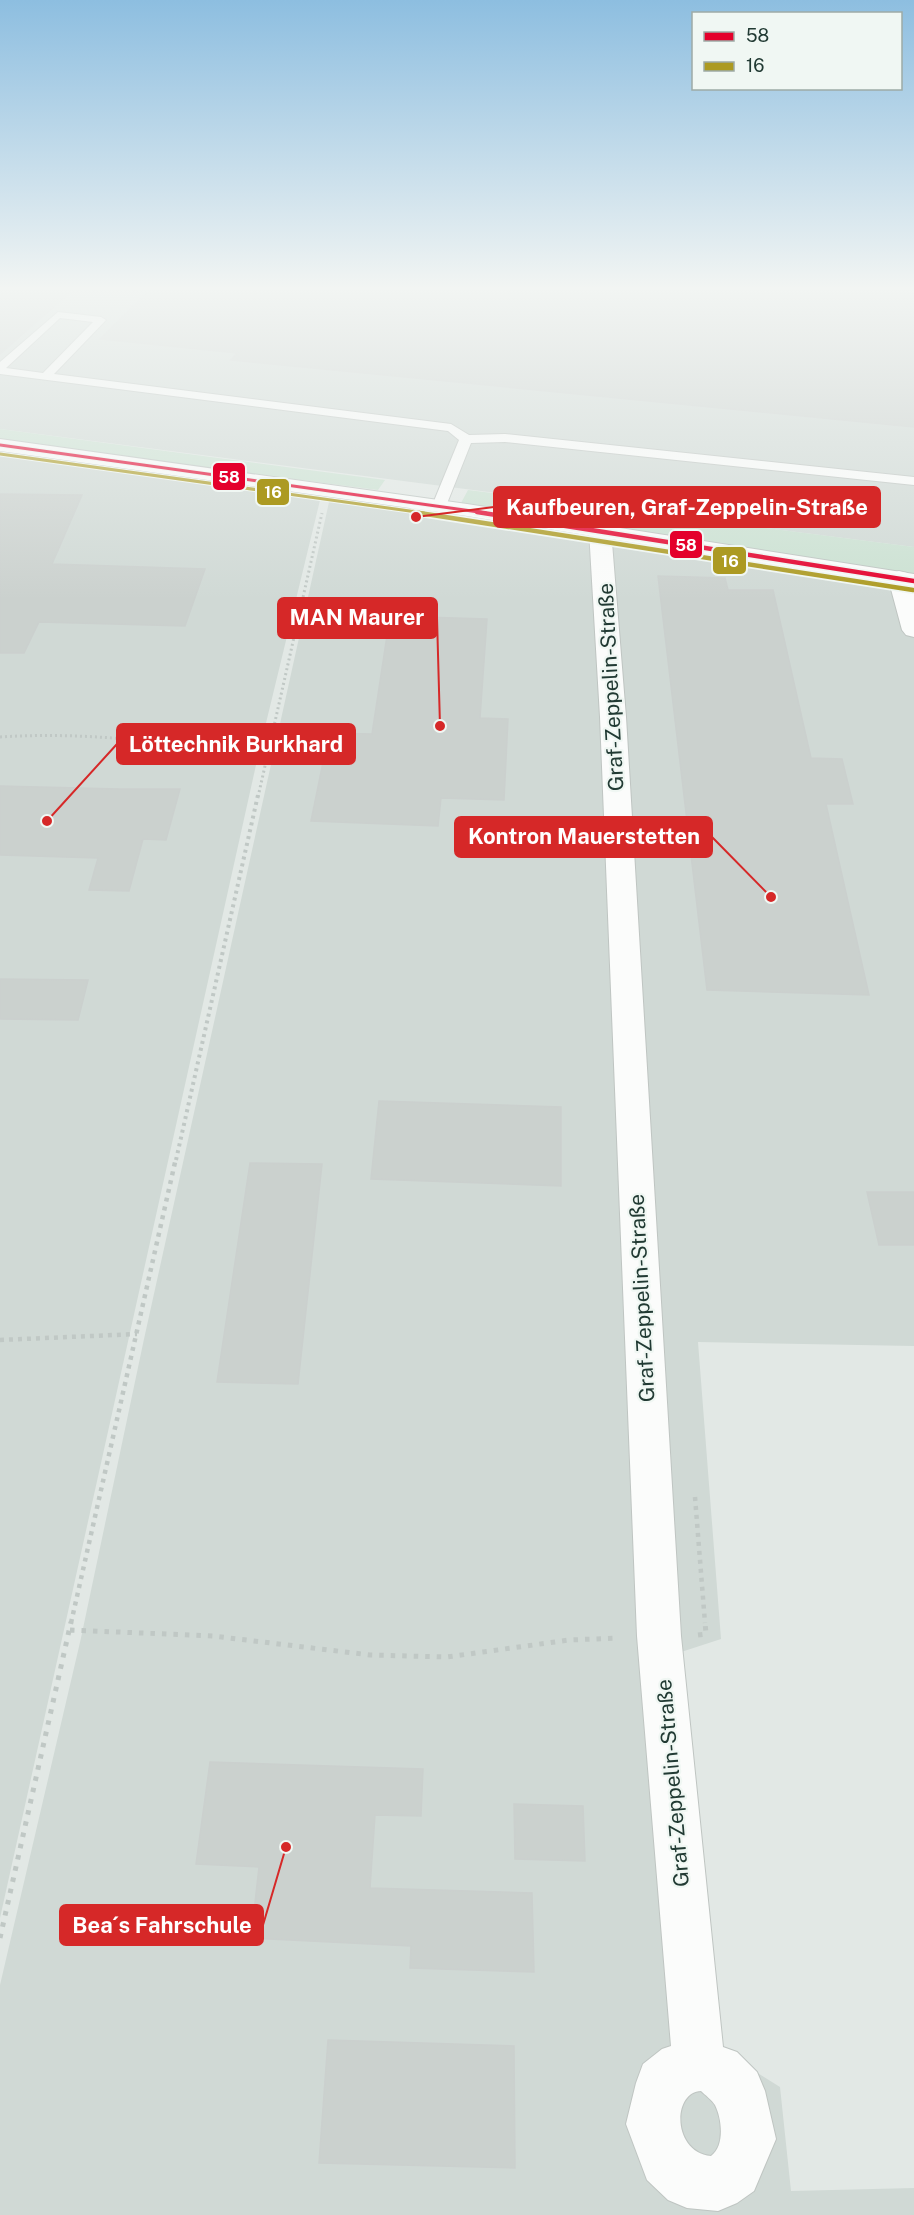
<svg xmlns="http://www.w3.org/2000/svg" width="914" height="2215" font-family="'Public Sans',sans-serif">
  <rect width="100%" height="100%" fill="#e2e8e5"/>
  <!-- built -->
  <path fill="#d0d9d5" d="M0,290H914V547L0,429Z
    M0,448L322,492L258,756L0,1918Z
    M331,493L914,588V1346L698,1342L721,1639L675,1654L706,2041L780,2087L791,2191L914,2188V2215H0V1985L81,1638L144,1339Z"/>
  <!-- green -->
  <path fill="#cbe1d2" d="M0,429L385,480L378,490L0,441Z
    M468,490L914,547V574L461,503Z"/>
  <!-- building -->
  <path fill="#cbd1ce" stroke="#cbd0ce" stroke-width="1.5" d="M0,290H73L0,354Z
    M149,290H914V427L231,360L237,353L100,339Z
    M0,494L82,495L52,564L205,569L185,626L39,622L24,653H0Z
    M658,576L725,578L728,590H773L811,758L842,759L853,804H826L869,995L707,990Z
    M390,616L487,619L480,718L508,719L504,800L441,798L438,826L311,821L329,733L372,734Z
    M0,786L119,789H180L166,840L143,839L129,891L89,890L98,858L0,855Z
    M0,979L88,980L78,1020L0,1019Z
    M379,1101L561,1107V1186L371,1179Z
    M250,1163L322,1164L298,1384L217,1382Z
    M867,1192H914V1245H879Z
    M210,1762L423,1769L421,1816L375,1815L370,1888L532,1893L534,1972L410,1968L411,1946L251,1938L259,1867L196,1864Z
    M514,1804L583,1806L585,1861L515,1859Z
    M328,2040L514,2046L515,2168L319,2163Z"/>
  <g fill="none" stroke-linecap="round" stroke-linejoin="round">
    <defs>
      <path id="lane" d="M58,312L101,317L106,320L54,374L451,424L469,435L505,434L914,477V485L505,442L471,443L446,506L439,510L432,506L459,440L448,431L0,374V362ZM60,318L93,322L43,373L6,368Z"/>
      <path id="street" d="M600,524L608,525L611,530L626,717L681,1636L723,2047L737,2052L757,2072L765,2091L776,2139L754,2191L737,2203L718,2211L687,2208L668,2200L647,2180L626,2124L636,2083L643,2064L662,2049L671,2046L637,1636L600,717L589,530L592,525ZM701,2091C705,2095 712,2100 715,2105C722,2119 725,2146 711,2156C672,2152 672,2092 701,2091Z
        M899,571L907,573L914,591V637L906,635L902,630L888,578L891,573Z"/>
      <path id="secondary" d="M0,439L467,504L914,574V588L467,516L0,451Z"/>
    </defs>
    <!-- lane casing -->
    <use href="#lane" stroke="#bfc5c2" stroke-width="2"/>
    <!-- street casing -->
    <use href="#street" stroke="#bfc5c2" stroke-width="2"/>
    <!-- secondary casing -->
    <use href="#secondary" stroke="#bec5c2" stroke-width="2"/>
    <!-- path-far3 -->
    <path stroke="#c0c8c5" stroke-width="3" stroke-dasharray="2 3" stroke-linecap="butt" d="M0,737C90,731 177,744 266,755
      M258,797L322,513"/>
    <!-- path-far2 -->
    <path stroke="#c0c8c5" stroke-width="4" stroke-dasharray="3 4" stroke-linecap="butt" d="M176,1160L258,795"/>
    <!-- path-far1 -->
    <path stroke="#c0c8c5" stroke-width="4.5" stroke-dasharray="4 5" stroke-linecap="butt" d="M0,1340L137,1334
      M695,1497L705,1623
      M71,1623L176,1158"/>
    <!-- path -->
    <path stroke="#c0c8c5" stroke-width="5" stroke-dasharray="4.5 7" stroke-linecap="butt" d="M70,1630L213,1636L370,1655L447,1657L569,1640L619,1638
      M698,1635L706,1634L705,1622
      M0,1938L71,1622"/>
    <!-- lane -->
    <use href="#lane" fill="#fbfcfb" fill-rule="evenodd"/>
    <!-- street -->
    <use href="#street" fill="#fbfcfb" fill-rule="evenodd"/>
    <!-- secondary -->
    <use href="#secondary" fill="#fbfcfb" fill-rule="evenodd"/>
    <defs>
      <path id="bus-1-far1" d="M0,445L486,513"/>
      <path id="bus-1" d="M477,512L914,581"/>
      <path id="bus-2-far1" d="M0,454L424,513"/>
      <path id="bus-2" d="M413,512L913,590"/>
    </defs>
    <!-- bus-1-far1 casing -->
    <use href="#bus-1-far1" stroke="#f0f7f3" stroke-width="5"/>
    <!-- bus-1 casing -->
    <use href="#bus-1" stroke="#f0f7f3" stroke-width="8"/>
    <!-- bus-2-far1 casing -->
    <use href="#bus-2-far1" stroke="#f0f7f3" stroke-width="5"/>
    <!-- bus-2 casing -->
    <use href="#bus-2" stroke="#f0f7f3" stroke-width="8"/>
    <!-- bus-1-far1 -->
    <use href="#bus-1-far1" stroke="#e4002b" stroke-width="3"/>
    <!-- bus-1 -->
    <use href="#bus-1" stroke="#e4002b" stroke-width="4.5"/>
    <!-- bus-2-far1 -->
    <use href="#bus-2-far1" stroke="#ac9a22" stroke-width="3"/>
    <!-- bus-2 -->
    <use href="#bus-2" stroke="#ac9a22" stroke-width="4.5"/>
  </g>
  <!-- sky -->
  <linearGradient id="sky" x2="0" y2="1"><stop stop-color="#8dbee0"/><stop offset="0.48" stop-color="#f2f5f3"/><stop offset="1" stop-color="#f2f5f3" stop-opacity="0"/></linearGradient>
  <rect width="914" height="600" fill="url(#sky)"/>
  <g text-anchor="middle" stroke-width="4.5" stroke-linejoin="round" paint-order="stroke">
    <!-- street labels -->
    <g font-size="21" fill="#213a33" stroke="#f0f7f3">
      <text transform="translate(611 687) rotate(-93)" y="7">Graf-Zeppelin-Straße</text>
      <text transform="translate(642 1298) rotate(-93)" y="7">Graf-Zeppelin-Straße</text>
      <text transform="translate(673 1783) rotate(-95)" y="7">Graf-Zeppelin-Straße</text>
    </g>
  </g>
  <!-- callouts -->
  <path fill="none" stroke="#d62828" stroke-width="2" d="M416 517L494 507M440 726L437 618M47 821L117 744M771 897L712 837M286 1847L263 1925"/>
  <g fill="#d62828" stroke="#f0f7f3" stroke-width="2">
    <circle cx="416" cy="517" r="6"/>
    <circle cx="440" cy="726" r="6"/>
    <circle cx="47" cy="821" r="6"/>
    <circle cx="771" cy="897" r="6"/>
    <circle cx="286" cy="1847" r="6"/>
  </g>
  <g fill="#d62828" stroke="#d62828" stroke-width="2">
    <rect x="494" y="487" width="386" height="40" rx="6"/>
    <rect x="278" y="598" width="159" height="40" rx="6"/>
    <rect x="117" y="724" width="238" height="40" rx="6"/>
    <rect x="455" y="817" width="257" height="40" rx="6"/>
    <rect x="60" y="1905" width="203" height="40" rx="6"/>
  </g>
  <g font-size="22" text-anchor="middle" font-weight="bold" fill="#fff">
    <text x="687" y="515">Kaufbeuren, Graf-Zeppelin-Straße</text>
    <text x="357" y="625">MAN Maurer</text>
    <text x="236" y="752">Löttechnik Burkhard</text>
    <text x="584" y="844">Kontron Mauerstetten</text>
    <text x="162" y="1933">Bea´s Fahrschule</text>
  </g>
  <g stroke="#f0f7f3" stroke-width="2">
    <rect x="212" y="462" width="34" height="29" rx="6" fill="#e4002b"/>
    <rect x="256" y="478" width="34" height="28" rx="6" fill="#ac9a22"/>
    <rect x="669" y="530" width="34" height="29" rx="6" fill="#e4002b"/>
    <rect x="712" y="546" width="35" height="29" rx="6" fill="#ac9a22"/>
  </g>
  <g font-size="16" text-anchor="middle" font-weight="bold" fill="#fff">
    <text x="229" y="483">58</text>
    <text x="273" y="498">16</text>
    <text x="686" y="551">58</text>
    <text x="730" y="567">16</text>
  </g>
  <!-- legend -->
  <rect x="692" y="12" width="210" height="78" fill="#f0f7f3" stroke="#9daba6" stroke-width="1.5"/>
  <rect x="704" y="32" width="30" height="9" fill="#e4002b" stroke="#9daba6" stroke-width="1.5"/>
  <text x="746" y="42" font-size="18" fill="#213a33">58</text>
  <rect x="704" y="62" width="30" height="9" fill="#ac9a22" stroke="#9daba6" stroke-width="1.5"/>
  <text x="746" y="72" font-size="18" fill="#213a33">16</text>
</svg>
